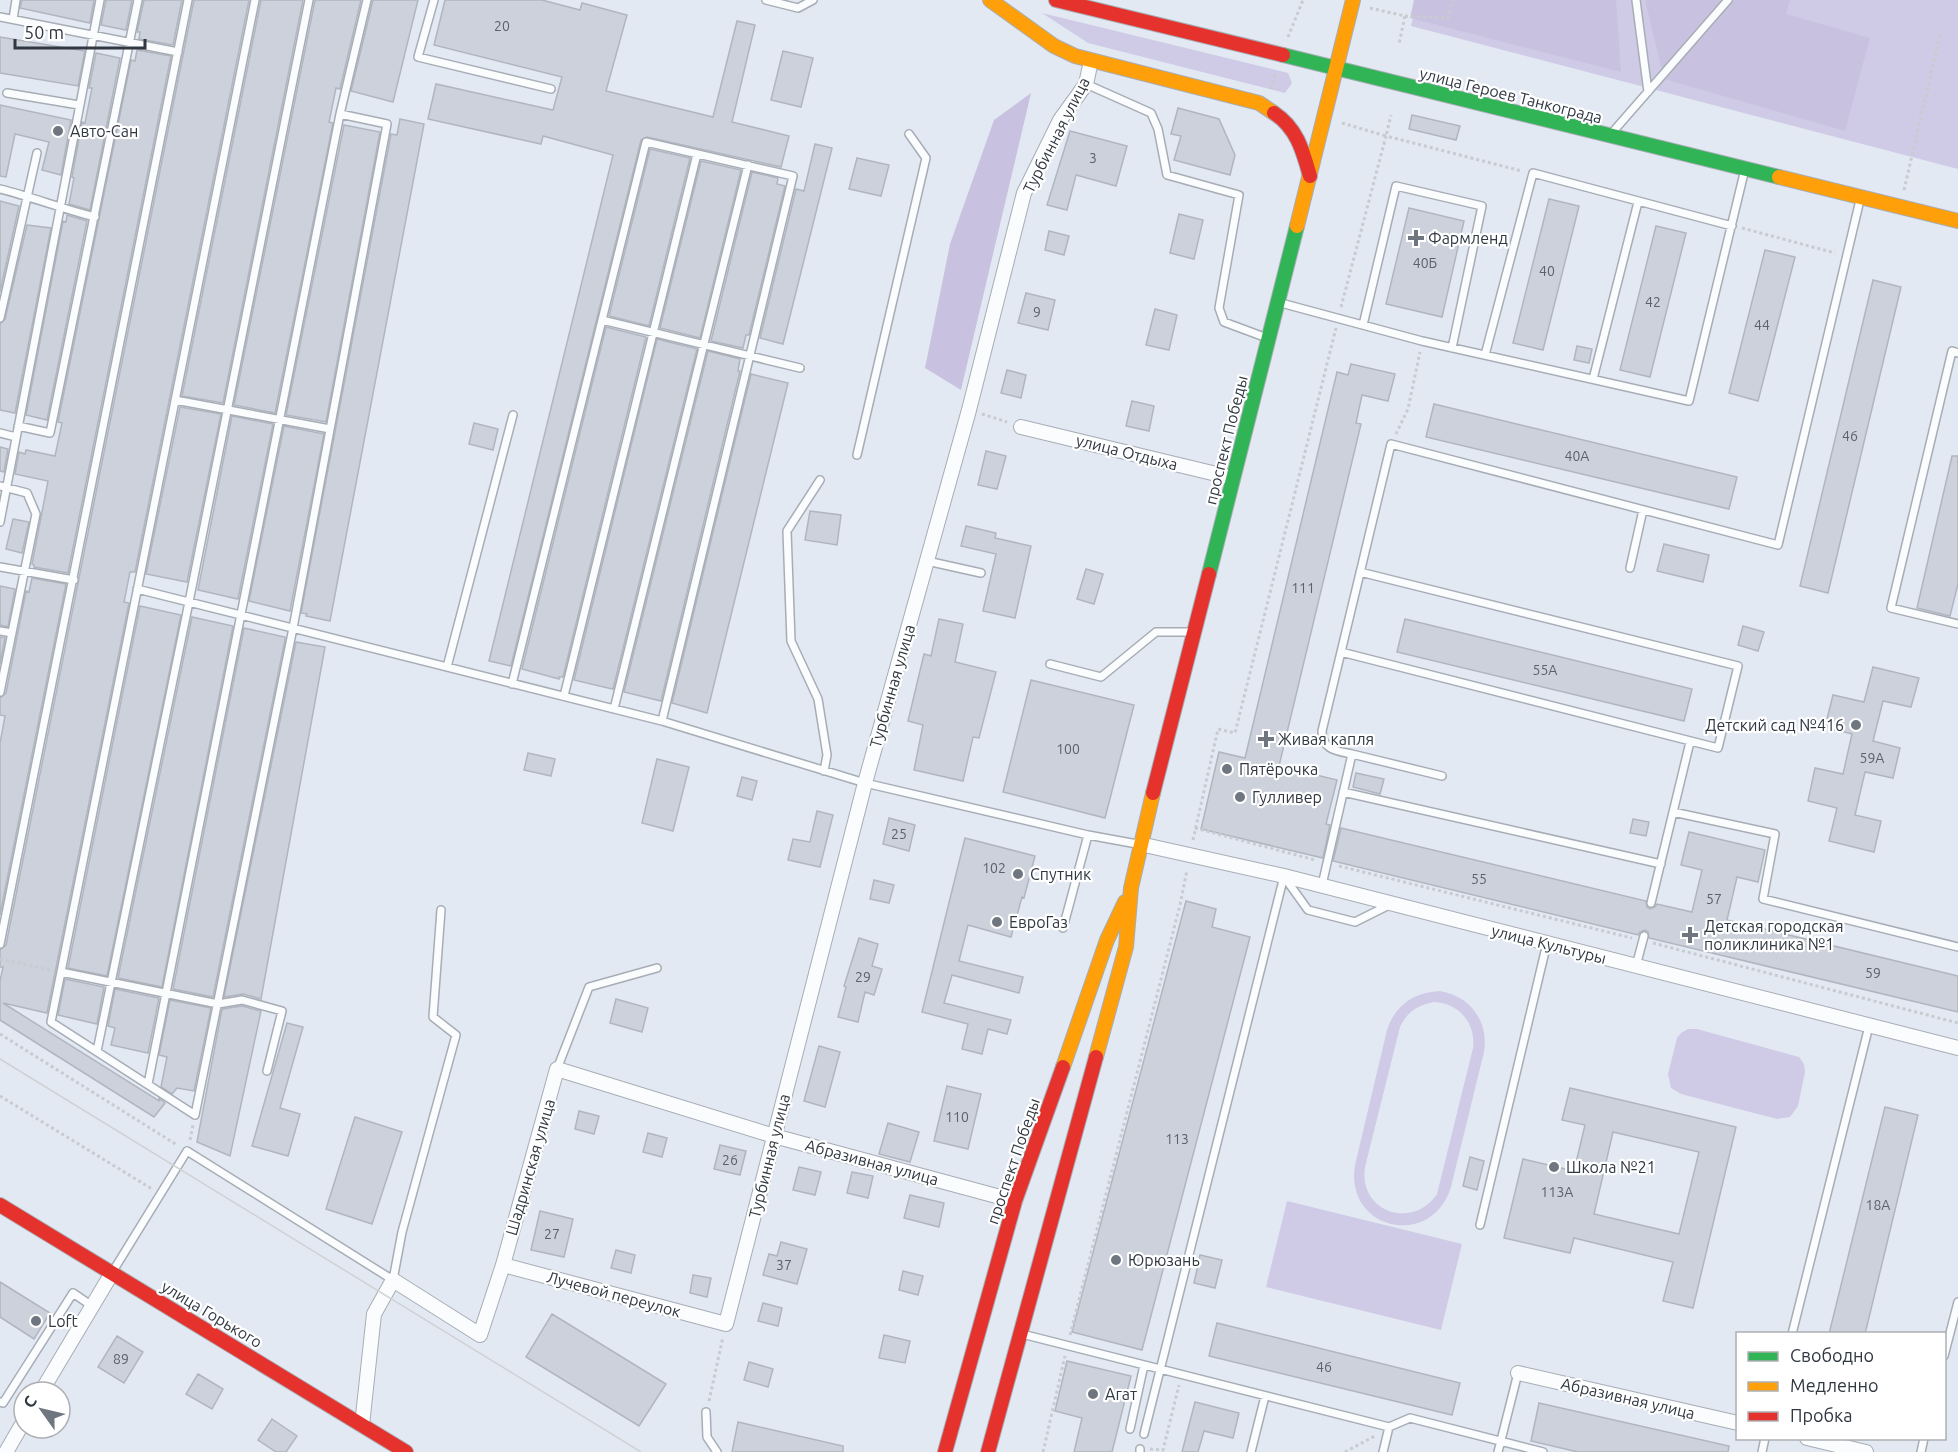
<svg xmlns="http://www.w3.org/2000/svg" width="1958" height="1452" font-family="Ubuntu,sans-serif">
  <rect width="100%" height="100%" fill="#e2e9f3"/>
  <!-- green -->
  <path fill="#cfcbe6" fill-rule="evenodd" d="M1417,0H1958V169L1411,26Z
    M1042,13L1288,73L1292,83L1285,93L1088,43Z
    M1440,991C1470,996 1489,1021 1484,1052L1451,1187C1432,1250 1344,1230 1355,1165L1387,1030C1395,1005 1414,992 1440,991ZM1434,1002C1459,1003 1476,1023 1473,1048L1437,1194C1412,1231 1358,1211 1365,1167L1400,1027C1407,1012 1418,1005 1434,1002Z
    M1688,1029H1697L1799,1057L1804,1064L1805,1072L1798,1106L1790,1117L1777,1119L1681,1094L1671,1088L1668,1074L1677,1038L1681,1033Z
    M1287,1201L1462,1244L1441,1330L1266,1287Z"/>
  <!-- forest -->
  <path fill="#c8c2e0" d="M1414,0H1616L1621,72L1410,18Z
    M1645,0H1790L1786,14L1870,38L1845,131L1664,79Z
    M1031,93L961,390L925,368L950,244L994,120Z"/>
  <!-- building -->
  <path fill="#cdd1db" stroke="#b1b5bf" stroke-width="1.5" fill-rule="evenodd" d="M22,0H94L90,23L20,8Z
    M106,0H132L126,30L101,25Z
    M144,0H182L173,45L139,39L140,32H137Z
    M194,0H249L135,572H130L124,602L129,603L47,1013L3,1003L159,1101V1098L165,1103L154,1117L0,1020V981L3,967H0V950L6,945Z
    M261,0H303L223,403L182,396Z
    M315,0H361L340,89L336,88L329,122L333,123L275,413L234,405Z
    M373,0H418L393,102L351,91Z
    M445,0H542L580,10L582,3L627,15L606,91L713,117L737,21L755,25L732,122L789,136L781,167L647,137L641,140L511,666L489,661L613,155L543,136L541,144L428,119L436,84L553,110L562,77L434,45Z
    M0,37L85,51L78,86L0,73Z
    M137,50L171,56L68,573L34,567V565L32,564L48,481L15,474L19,452L25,454L26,450L55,456L62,423L58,422L131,60L135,61Z
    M783,51L813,58L801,107L771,100Z
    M96,53L120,58L90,210L69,204L74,178L72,177L82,122L85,123L92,88H89Z
    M0,105L71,120L61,175L42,170L49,142L15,134L6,177L0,176Z
    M1178,108L1219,119L1235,155L1230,175L1174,160L1181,136L1171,134Z
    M1412,115L1460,126L1456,140L1409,129Z
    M400,119L424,124L330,621L306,616L307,614L301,613L391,134L397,135Z
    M344,125L380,132L326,422L286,415Z
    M1070,131L1127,146L1116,186L1076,175L1067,210L1047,205Z
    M815,144L832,148L783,344L760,338L796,189L804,191Z
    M650,149L690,158L649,326L609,316Z
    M857,158L889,165L881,196L849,189Z
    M701,161L741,170L700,338L660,328Z
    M752,172L778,178L777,184L785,186L749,335H746L743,348L711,341Z
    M1549,199L1579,206L1543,350L1513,343Z
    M0,201L19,206L0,292Z
    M1409,208L1464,221L1442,317L1386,304Z
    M1179,214L1203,220L1194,259L1170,253Z
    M67,215L87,221L47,420L26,415L63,221L66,222Z
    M27,225L51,228L15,413L0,410V324L5,319Z
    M1656,226L1686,233L1650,377L1620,370Z
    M1049,231L1069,236L1064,255L1045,250Z
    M1765,250L1795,257L1758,401L1729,393Z
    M1873,280L1901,287L1828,593L1800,586Z
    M1026,293L1055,300L1048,330L1018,323Z
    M1155,309L1177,315L1169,350L1146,345Z
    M606,327L646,337L563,677H559V679L522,669Z
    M657,339L697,349L613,689L608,688L574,680Z
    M1577,346L1592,349L1589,363L1574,360Z
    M708,351L740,359L738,371H740L661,701L624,692Z
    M1351,364L1395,374L1388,401L1362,395L1356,423L1361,424L1279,766L1337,780L1326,824L1330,825L1323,858L1201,829L1219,752L1245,758L1337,372L1348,375Z
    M1007,370L1026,375L1021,398L1001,393Z
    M751,374L788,383L707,713L672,703Z
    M1132,401L1154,406L1149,431L1126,426Z
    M1434,404L1737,477L1729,509L1426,437Z
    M180,407L221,414L187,582L146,574Z
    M232,416L273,424L238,599L198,590Z
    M474,423L498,429L493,450L469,444Z
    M284,426L324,434L290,611L249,601Z
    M0,447L8,449L4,472L0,471Z
    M986,451L1006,456L997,489L978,485Z
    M1952,456H1958V584L1950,616L1917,608Z
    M810,511L841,515L837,545L805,540Z
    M13,519L29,522L22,553L6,549Z
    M966,526L996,533L995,538L1031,546L1015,618L983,611L996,554L961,546Z
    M1664,544L1709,555L1703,582L1657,571Z
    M1086,569L1103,574L1094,604L1077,599Z
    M32,578L66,584L0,915V743L5,716L0,715V698L6,693L26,591L29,592Z
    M0,586L15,589L8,627L0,625Z
    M140,606L181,615L107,976L68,968Z
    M192,617L233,626L162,987L118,978Z
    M939,619L963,624L955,662L996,672L979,738L973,737L963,781L914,770L923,725L908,721L924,654L931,656Z
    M1405,619L1692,689L1684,721L1397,652Z
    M1743,626L1764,632L1758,651L1738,645Z
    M244,628L285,637V640L213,997L173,989Z
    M0,637L5,638L0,664Z
    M296,642L325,647L261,999L243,994L224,997Z
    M1873,667L1919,678L1911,707L1883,701L1873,741L1900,748L1893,778L1865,772L1855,815L1881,821L1874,852L1829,841L1837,808L1808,801L1815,768L1843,774L1852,734L1825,727L1833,695L1864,702Z
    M1031,680L1134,705L1105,818L1003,792Z
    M528,753L555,759L551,776L524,770Z
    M657,759L689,767L673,831L642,823Z
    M1356,773L1384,779L1380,794L1353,787Z
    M742,777L757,781L752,800L737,796Z
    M817,811L833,815L820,867L788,860L793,839L810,842Z
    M889,818L915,825L909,851L883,844Z
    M1633,819L1649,822L1646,836L1630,833Z
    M1341,828L1646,901L1647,907L1650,909L1655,907L1657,904L1692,912L1702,870L1681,865L1689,832L1765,850L1758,882L1737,877L1727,920L1958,976V1012L1649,938L1648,932L1645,930L1640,932L1638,935L1333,861Z
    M965,838L1035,856L1024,898L1022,897L1011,937L968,925L959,961L1023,977L1019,993L952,975L944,1003L1011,1020L1007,1034L988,1029L982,1054L962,1049L968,1024L922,1012Z
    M874,880L894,885L889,903L870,899Z
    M1186,901L1216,909L1212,927L1250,937L1142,1350L1072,1332Z
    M859,938L878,944L872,966L882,969L874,995L865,992L858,1022L838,1017L846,987L844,986Z
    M65,979L104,987L97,1024L58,1015Z
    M115,989L159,998L148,1053L111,1045L115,1028L108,1026Z
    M616,999L648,1008L642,1032L610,1023Z
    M170,1000L211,1008L194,1091L177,1088L172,1094L161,1087L167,1057L159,1055Z
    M242,1006L261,1011L230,1156L197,1142L222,1009Z
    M287,1023L303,1027L280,1108L300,1114L288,1156L252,1146Z
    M819,1046L840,1052L825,1107L804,1101Z
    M947,1086L981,1094L968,1149L934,1141Z
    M1570,1088L1736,1127L1693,1308L1663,1301L1673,1262L1574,1238L1570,1253L1504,1238L1523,1159L1574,1171L1585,1125L1562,1120ZM1613,1132L1699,1152L1679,1234L1594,1214Z
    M1885,1107L1918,1115L1865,1334H1829Z
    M579,1111L599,1116L594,1134L575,1129Z
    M355,1117L402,1132L372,1224L326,1209Z
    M888,1123L919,1132L910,1162L879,1154Z
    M648,1133L667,1138L662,1157L643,1152Z
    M720,1145L746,1151L740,1175L714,1169Z
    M1470,1157L1484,1161L1477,1190L1463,1186Z
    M799,1167L821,1172L815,1195L793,1190Z
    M852,1172L873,1176L868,1198L847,1193Z
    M910,1195L944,1203L939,1227L904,1218Z
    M540,1211L573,1219L564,1257L531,1250Z
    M781,1242L807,1249L797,1284L763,1275L769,1254L777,1256Z
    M616,1250L635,1255L631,1273L611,1268Z
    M1200,1255L1222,1260L1215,1288L1194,1283Z
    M903,1271L923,1276L918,1295L899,1290Z
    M693,1275L711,1278L707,1297L690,1293Z
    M0,1282L50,1313L34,1339L0,1317Z
    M763,1303L782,1308L778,1326L758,1321Z
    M552,1314L666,1384L639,1426L526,1357Z
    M1217,1323L1460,1383L1452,1415L1209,1356Z
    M884,1335L910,1341L905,1363L879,1358Z
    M117,1336L143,1352L124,1383L98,1367Z
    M1067,1361L1131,1376L1112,1452H1074L1082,1418L1055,1411Z
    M749,1362L773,1369L768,1387L744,1380Z
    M198,1374L223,1389L212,1409L186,1394Z
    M1195,1402L1239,1413L1233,1438L1204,1431L1198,1452H1182Z
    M1539,1403L1729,1446L1728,1452H1578L1531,1441Z
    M272,1419L297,1436L286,1452H276L258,1440Z
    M738,1422L843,1446V1452H732Z"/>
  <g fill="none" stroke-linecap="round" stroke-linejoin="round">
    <defs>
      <path id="lane" d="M255,0L51,1022L195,1115L293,628L387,124L340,114
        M434,0L418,57L551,89
        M766,0L798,8L813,0
        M1636,0L1648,92
        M0,17L178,52
        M13,19L16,0
        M1086,84L1151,113L1158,129L1167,175L1239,195L1219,308L1224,322L1267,338
        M7,93L79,105
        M1611,134L1728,0
        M0,189C32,197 63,209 95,217
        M1281,303L1422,341L1689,401L1745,169
        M0,318L37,153
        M602,320L800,368
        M1363,325L1396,186L1482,206L1452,348
        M1958,353L1952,351L1891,608L1958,624
        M1485,355L1533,173L1732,226
        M1593,379L1638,202
        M175,400L330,429
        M18,426L50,433L138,0
        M0,433L16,437
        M857,455L926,158L909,134
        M820,480L787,531L791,641L818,699L827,755L824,771
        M0,486L27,493L36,514L0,692
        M0,522L100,0
        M927,561L981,573
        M0,567L74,580
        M1630,568L1643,510
        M137,589L662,721L865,783L1088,835L1137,844
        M0,631L12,633
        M1341,652L1718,748L1738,666L1360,572
        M1050,664L1101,677L1156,632H1191
        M447,667L513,415
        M512,684L646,142L793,176L662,721
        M564,696L697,154
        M614,709L748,165
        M1352,754L1442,776
        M1343,792L1661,864
        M1673,812L1775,834L1763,899L1958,947
        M1285,878L1308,910L1355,922L1391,904
        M1322,885L1352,754C1337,751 1322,750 1322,731L1391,444L1778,545L1860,200
        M1651,903L1690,742
        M1063,928L1088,835
        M0,944L188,0
        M1636,966L1644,936
        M61,972L218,1004L242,1000L282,1011L267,1071
        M97,1051L189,602L309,0
        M557,1069L589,987L657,968
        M148,1084L340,114L367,0
        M1480,1225L1547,943
        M113,1271L187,1151L393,1280L402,1232L456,1035L433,1017L441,910
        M1022,1334L1389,1427L1410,1418L1543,1452
        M1792,1334L1869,1026
        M1944,1356L1958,1302
        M0,1402L3,1403L73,1293L92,1306
        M706,1412L707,1437L717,1452
        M1130,1429L1144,1365
        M1144,1434L1284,876
        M1140,1452V1449
        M1251,1452L1265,1396
        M1383,1452L1389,1427
        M1498,1452L1518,1373
        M1762,1452L1765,1438
        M1921,1452L1924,1438"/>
      <path id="street" d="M1021,427L1233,478
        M1140,844L1284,876L1958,1048
        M503,1265L726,1324L865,783L969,410L1024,193L1060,120L1086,84L1091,61
        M1518,1373L1738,1423
        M41,1392L112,1273
        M362,1425L374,1314L393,1280L480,1335L503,1265L557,1069L774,1136L1015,1201
        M1807,1438L1866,1452
        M6,1452L24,1421"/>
      <path id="fast" d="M1283,55L1779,177
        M1209,574L1297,226"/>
      <path id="slow" d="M990,0L1054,46L1075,56L1259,103L1274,113
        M1779,177L1958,221
        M1297,226L1353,0
        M1096,1057L1126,947L1131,888L1153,793
        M1063,1067L1107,940L1125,902"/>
      <path id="jam" d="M1056,0L1283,55
        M1274,113C1297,128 1303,151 1310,176
        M1153,793L1209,574
        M0,1205L406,1452
        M945,1452L1015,1201L1063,1067
        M988,1452L1096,1057"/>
    </defs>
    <!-- lane casing -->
    <use href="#lane" stroke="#a7adb5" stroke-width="10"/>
    <!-- street casing -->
    <use href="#street" stroke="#a7adb5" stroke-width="16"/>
    <!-- fast casing -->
    <use href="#fast" stroke="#a7adb5" stroke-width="16"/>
    <!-- slow casing -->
    <use href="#slow" stroke="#a7adb5" stroke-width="16"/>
    <!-- jam casing -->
    <use href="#jam" stroke="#a7adb5" stroke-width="16"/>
    <!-- path -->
    <path stroke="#c8cbcf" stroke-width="3" stroke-dasharray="3 3" stroke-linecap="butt" d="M1370,8L1405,16L1399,44
      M1405,16L1448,18L1453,0
      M1288,37L1303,0
      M1271,89L1276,72
      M1342,123L1386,136L1391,115
      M1904,190L1941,31
      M1742,228L1835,253
      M1341,307L1386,136L1522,171
      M982,414L1007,422
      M1396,434L1408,409L1420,352
      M1195,828L1315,860
      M1193,840L1218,729L1235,733L1336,328
      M1339,866L1632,938
      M1653,943L1958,1023
      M0,959L51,970
      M0,1034L177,1145
      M0,1096L152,1189
      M190,1140L193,1125
      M1070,1335L1180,905L1187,870
      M709,1401L723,1337
      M1150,1449L1163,1450L1179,1385
      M1043,1452L1065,1356
      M1345,1452L1375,1436"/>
    <!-- lane -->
    <use href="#lane" stroke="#fbfcfd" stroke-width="7"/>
    <!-- street -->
    <use href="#street" stroke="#fbfcfd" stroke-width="14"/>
    <!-- fast -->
    <use href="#fast" stroke="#30b455" stroke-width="14"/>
    <!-- slow -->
    <use href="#slow" stroke="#ff9f0a" stroke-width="14"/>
    <!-- jam -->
    <use href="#jam" stroke="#e5322d" stroke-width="14"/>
    <!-- tram -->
    <path stroke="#cfd2d5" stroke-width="1.5" d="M0,1059L641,1452"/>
  </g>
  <!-- markers -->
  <g fill="#6f767f" stroke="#fff" stroke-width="2">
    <circle cx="58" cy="131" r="6"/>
    <path d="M1413 229h6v6h6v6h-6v6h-6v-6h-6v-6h6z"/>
    <circle cx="1856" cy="725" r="6"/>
    <path d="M1263 730h6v6h6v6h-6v6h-6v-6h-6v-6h6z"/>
    <circle cx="1227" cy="769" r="6"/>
    <circle cx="1240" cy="797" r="6"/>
    <circle cx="1018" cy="874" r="6"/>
    <circle cx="997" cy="922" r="6"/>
    <path d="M1687 926h6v6h6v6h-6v6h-6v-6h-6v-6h6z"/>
    <circle cx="1554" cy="1167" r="6"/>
    <circle cx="1116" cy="1260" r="6"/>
    <circle cx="36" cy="1321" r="6"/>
    <circle cx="1093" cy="1394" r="6"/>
  </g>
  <g text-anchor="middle" stroke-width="4.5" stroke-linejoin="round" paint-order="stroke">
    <!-- number labels -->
    <g font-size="14" fill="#5a616a">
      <text x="502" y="31">20</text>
      <text x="1093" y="163">3</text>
      <text x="1425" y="268">40Б</text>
      <text x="1547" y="276">40</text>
      <text x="1653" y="307">42</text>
      <text x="1037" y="317">9</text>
      <text x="1762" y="330">44</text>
      <text x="1850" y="441">46</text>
      <text x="1577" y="461">40А</text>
      <text x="1303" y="593">111</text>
      <text x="1545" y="675">55А</text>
      <text x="1068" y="754">100</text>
      <text x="1872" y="763">59А</text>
      <text x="899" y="839">25</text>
      <text x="994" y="873">102</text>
      <text x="1479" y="884">55</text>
      <text x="1714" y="904">57</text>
      <text x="1873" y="978">59</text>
      <text x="863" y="982">29</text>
      <text x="957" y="1122">110</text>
      <text x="1177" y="1144">113</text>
      <text x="730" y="1165">26</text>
      <text x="1557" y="1197">113А</text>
      <text x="1878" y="1210">18А</text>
      <text x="552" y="1239">27</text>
      <text x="784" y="1270">37</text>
      <text x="121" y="1364">89</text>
      <text x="1324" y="1372">46</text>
    </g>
    <!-- street labels -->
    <g font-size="16" fill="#313841" stroke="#fff">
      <text transform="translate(1511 95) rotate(14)" y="6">улица Героев Танкограда</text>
      <text transform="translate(1056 135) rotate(-63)" y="6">Турбинная улица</text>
      <text transform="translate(1226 440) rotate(-76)" y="6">проспект Победы</text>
      <text transform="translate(1127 452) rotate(14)" y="6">улица Отдыха</text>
      <text transform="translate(892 686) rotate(-74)" y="6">Турбинная улица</text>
      <text transform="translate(1549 944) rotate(14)" y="6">улица Культуры</text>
      <text transform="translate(769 1156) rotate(-76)" y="6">Турбинная улица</text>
      <text transform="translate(1013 1161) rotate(-71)" y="6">проспект Победы</text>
      <text transform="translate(872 1162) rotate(15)" y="6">Абразивная улица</text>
      <text transform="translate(530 1167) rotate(-74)" y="6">Шадринская улица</text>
      <text transform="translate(614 1294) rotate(15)" y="6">Лучевой переулок</text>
      <text transform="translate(212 1314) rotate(31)" y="6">улица Горького</text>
      <text transform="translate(1628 1398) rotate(13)" y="6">Абразивная улица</text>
    </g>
    <!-- poi labels -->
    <g font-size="16" fill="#313841" stroke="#fff" text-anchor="start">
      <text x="70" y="137">Авто-Сан</text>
      <text x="1428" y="244">Фармленд</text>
      <text x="1844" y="731" text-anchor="end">Детский сад №416</text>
      <text x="1278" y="745">Живая капля</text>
      <text x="1239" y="775">Пятёрочка</text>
      <text x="1252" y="803">Гулливер</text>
      <text x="1030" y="880">Спутник</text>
      <text x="1009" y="928">ЕвроГаз</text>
      <text x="1704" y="932">Детская городская<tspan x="1704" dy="18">поликлиника №1</tspan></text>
      <text x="1566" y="1173">Школа №21</text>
      <text x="1128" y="1266">Юрюзань</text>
      <text x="48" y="1327">Loft</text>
      <text x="1105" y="1400">Агат</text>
    </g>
  </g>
  <!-- legend -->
  <rect x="1736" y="1332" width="210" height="108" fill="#ffffff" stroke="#adafb3" stroke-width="1.5"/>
  <rect x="1748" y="1352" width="30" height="9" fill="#30b455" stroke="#adafb3" stroke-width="1.5"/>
  <text x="1790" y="1362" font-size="18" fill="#313841">Свободно</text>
  <rect x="1748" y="1382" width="30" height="9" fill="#ff9f0a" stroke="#adafb3" stroke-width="1.5"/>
  <text x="1790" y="1392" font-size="18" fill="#313841">Медленно</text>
  <rect x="1748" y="1412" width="30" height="9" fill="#e5322d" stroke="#adafb3" stroke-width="1.5"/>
  <text x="1790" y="1422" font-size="18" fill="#313841">Пробка</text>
  <!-- north arrow -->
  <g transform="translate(42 1410) rotate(304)"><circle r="28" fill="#ffffff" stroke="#adafb3" stroke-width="1.5"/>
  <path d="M0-4.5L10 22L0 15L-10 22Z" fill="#6f767f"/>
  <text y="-9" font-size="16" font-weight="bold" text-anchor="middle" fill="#313841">С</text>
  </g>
  <!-- scale -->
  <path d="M15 39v9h130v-9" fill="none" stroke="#313841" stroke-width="3"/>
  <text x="24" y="39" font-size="18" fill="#313841" stroke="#ffffff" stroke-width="4.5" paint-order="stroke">50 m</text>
</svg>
